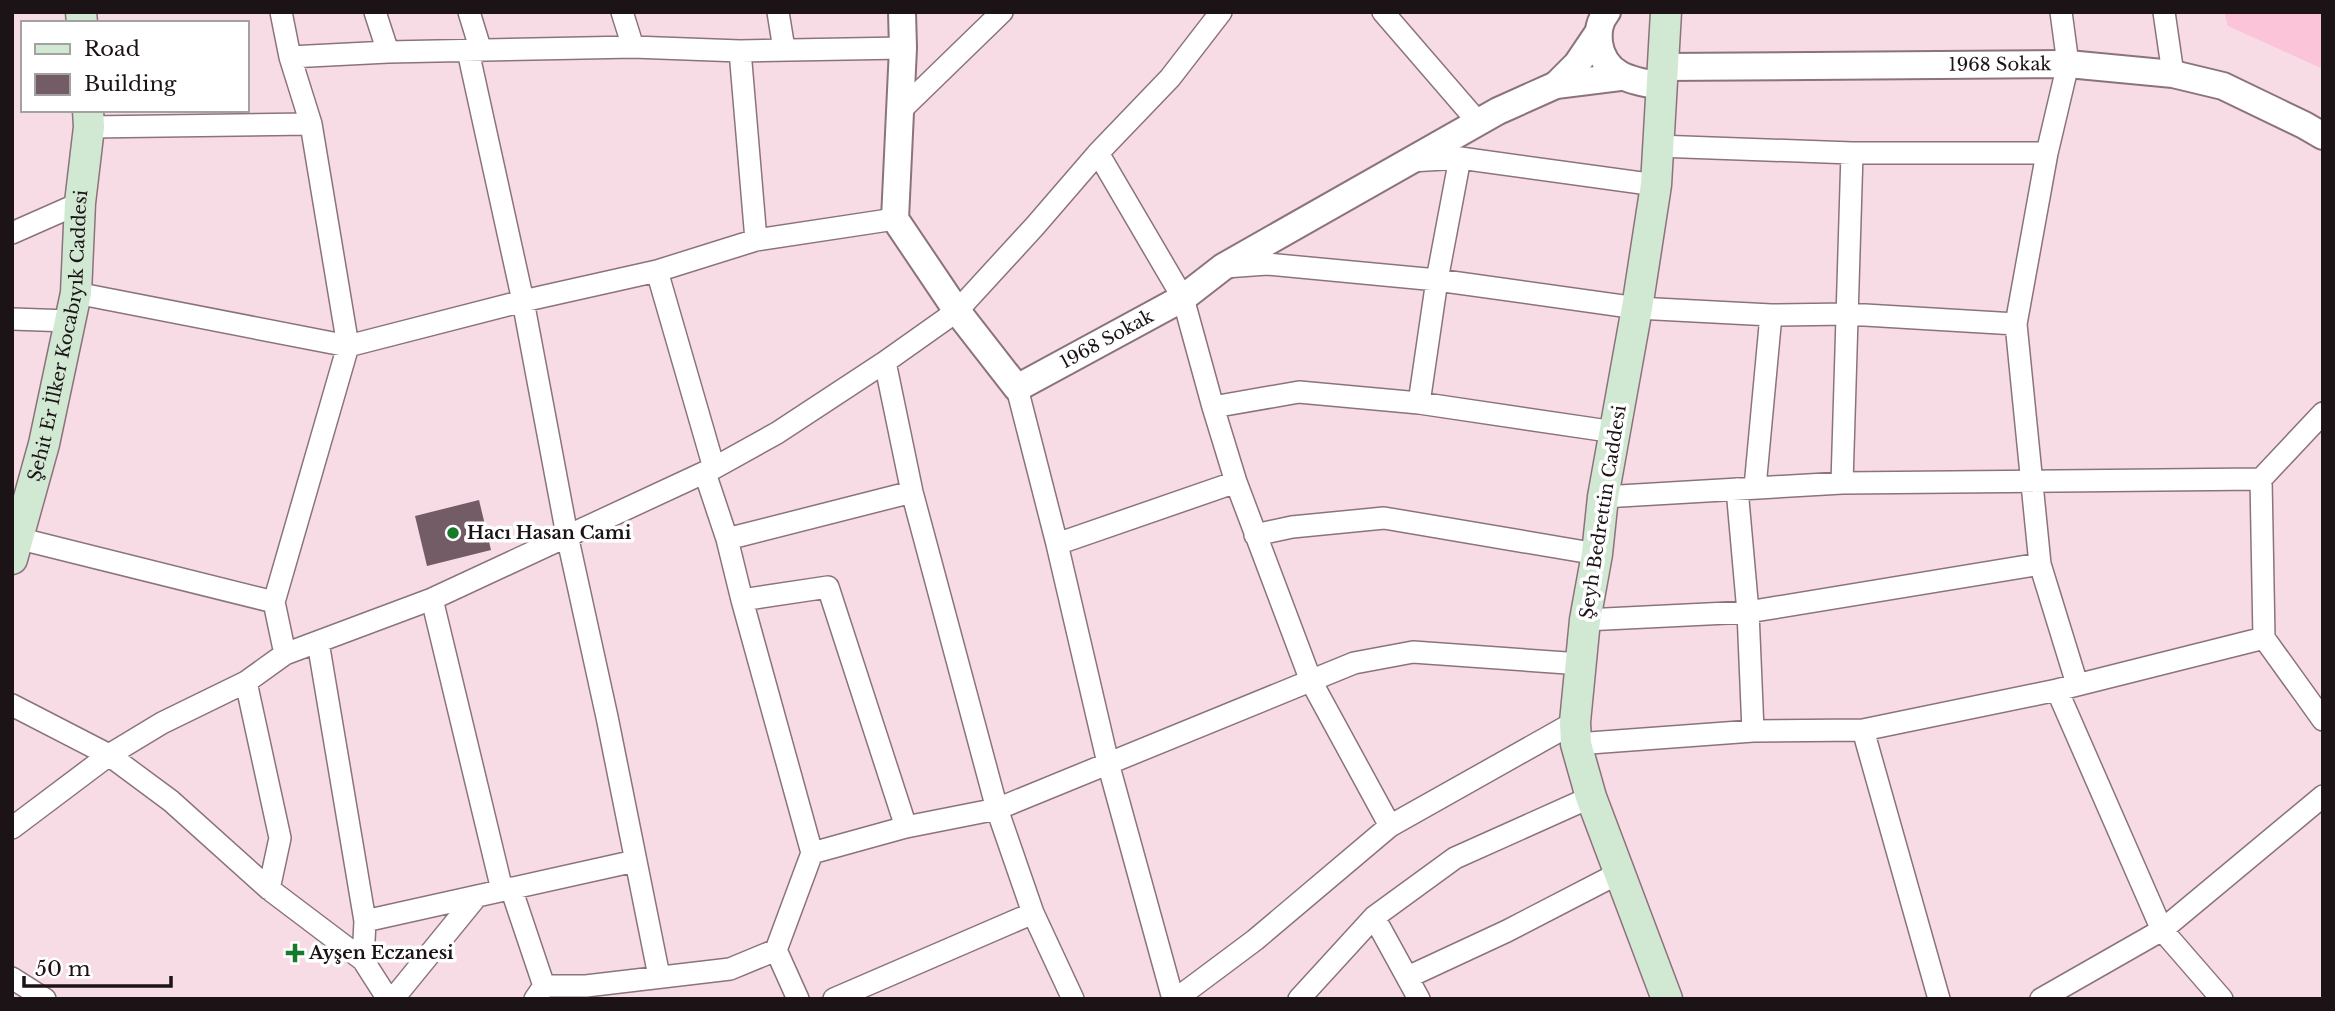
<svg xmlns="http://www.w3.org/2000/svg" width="2335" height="1011" font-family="'Libre Baskerville',serif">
  <rect width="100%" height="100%" fill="#f7dce6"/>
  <!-- green -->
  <path fill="#fcc4d9" d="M2224,12H2323V69L2228,26Z"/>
  <!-- building -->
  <path fill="#735c65" d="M479,500L491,550L427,566L415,516Z"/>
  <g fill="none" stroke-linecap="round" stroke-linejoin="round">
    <defs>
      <path id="minor" d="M375,12L388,52
        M469,12L481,51
        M622,12L633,47
        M778,12L784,49
        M1383,12L1478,122
        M2061,12L2068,64L2047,153L2016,324L2040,564L2077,684
        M2164,12L2173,74
        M468,51L523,301L567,535L607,717L659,976
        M740,51L756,240
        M290,57L388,52L633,47L740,51L903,48
        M899,112L1002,12
        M89,127L311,124
        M1657,146L1852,153H2047
        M1098,153L1183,298L1213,407L1236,482L1311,681L1390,826
        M1411,161L1460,158L1656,185
        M12,233L80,203
        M1225,267L1267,264L1437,280L1637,308L1771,315L1848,314L2016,324
        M657,271L714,468
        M76,293L348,346L523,301L657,271L756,240L895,219
        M12,319L70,321
        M885,362L912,492L997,809L1033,913L1073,999
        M1017,388L1057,544L1108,763L1173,999
        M1419,403L1437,280L1460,158
        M1213,407L1299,392L1419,403L1615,432
        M2261,479L2264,638L2323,720
        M1842,483L1852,153
        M1755,487L1771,315
        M1737,489L1748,612L1753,731
        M1603,497L1842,483L2261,479L2323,413
        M1255,535L1292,527L1384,518L1597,554
        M17,538L274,602L285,654
        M727,539L912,492
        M1057,544L1236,482
        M432,599L502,890
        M742,600L828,587L906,827
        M274,602L348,346L311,124L290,57L281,12
        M1585,620L1748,612L2040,564
        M318,642L365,921
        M246,682L280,838L269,889
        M2057,690L2162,930L2222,999
        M12,705L109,755L171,801L269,889L363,960L388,999
        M1863,730L1939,999
        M1576,744L1753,731L1863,730L2057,690L2264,638
        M12,828L109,755L162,723L246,682L285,654L432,599L714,468L777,433L885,362L957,311L1035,226L1098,153L1170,78L1221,12
        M812,853L906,827L997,809L1354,663L1413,652L1581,664
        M511,888L544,986
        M1374,917L1419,999
        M776,950L798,999
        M363,960L365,921L635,861
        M1408,977L1507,931L1619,873
        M12,978L45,999
        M393,999L477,896
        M535,999L544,986H586L730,969L776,950L812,853L742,600L727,539L705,473
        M834,999L1033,913
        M1176,999L1255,940L1390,826L1575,722
        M1299,999L1374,917L1455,858L1591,797
        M2041,999L2162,930L2323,796"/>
      <g id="tertiary">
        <path id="s1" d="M902,12L903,48L895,219L957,311L1017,388L1183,298L1223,267L1498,111L1556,85L1620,77"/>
        <path d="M1607,12C1599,22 1598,31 1599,43C1604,77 1633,81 1661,86"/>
        <path id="s2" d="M1662,67L2068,64L2173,74L2223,86L2304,125L2323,136"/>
        <path d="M1556,85L1577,64L1598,33"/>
      </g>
      <g id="secondary">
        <path d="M81,12L82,23"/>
        <path d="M1666,12L1656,185L1637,308L1603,497L1597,554L1585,620L1575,722L1576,744L1591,797L1667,999"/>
        <path id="s3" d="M12,559L44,444L76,293L80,203L89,127L88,110"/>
      </g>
    </defs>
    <!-- minor casing -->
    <use href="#minor" stroke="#8b737c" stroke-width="24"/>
    <!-- tertiary casing -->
    <use href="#tertiary" stroke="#8b737c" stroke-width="30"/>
    <!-- secondary casing -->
    <use href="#secondary" stroke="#8b737c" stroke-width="33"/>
    <!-- minor -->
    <use href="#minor" stroke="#fff" stroke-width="21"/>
    <!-- tertiary -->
    <use href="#tertiary" stroke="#fff" stroke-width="26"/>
    <!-- secondary -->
    <use href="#secondary" stroke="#d1e8d3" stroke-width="30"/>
  </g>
  <!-- markers -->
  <g fill="#167a2c" stroke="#fff" stroke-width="2.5">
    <circle cx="453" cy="533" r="7"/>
    <path d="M291.5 942.5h7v7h7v7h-7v7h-7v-7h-7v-7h7z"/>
  </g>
  <g text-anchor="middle" stroke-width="7" stroke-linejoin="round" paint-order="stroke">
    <!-- street labels -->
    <g font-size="18" fill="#1c1317" stroke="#fff">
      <text dy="6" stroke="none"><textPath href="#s2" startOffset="338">1968 Sokak</textPath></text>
      <text dy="6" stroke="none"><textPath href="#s3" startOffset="229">Şehit Er İlker Kocabıyık Caddesi</textPath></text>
      <text dy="6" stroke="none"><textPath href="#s1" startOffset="518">1968 Sokak</textPath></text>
      <text transform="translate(1603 512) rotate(-81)" y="6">Şeyh Bedrettin Caddesi</text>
    </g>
    <!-- poi labels -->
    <g font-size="18" font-weight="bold" fill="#1c1317" stroke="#fff" text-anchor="start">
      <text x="467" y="539">Hacı Hasan Cami</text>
      <text x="309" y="959">Ayşen Eczanesi</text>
    </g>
  </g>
  <!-- border -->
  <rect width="2335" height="1011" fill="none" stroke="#1c1317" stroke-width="28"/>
  <!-- legend -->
  <rect x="21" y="21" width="228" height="91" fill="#ffffff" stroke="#a4a1a2" stroke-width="2"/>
  <rect x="35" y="44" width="35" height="10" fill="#d1e8d3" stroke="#a4a1a2" stroke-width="2"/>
  <text x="84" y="56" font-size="21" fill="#1c1317">Road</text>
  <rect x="35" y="74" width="35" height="21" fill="#735c65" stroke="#a4a1a2" stroke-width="2"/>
  <text x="84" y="91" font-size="21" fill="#1c1317">Building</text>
  <!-- scale -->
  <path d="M24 976v10h147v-10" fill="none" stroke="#1c1317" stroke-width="3.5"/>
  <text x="35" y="976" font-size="21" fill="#1c1317" stroke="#ffffff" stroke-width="5" paint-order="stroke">50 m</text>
</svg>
